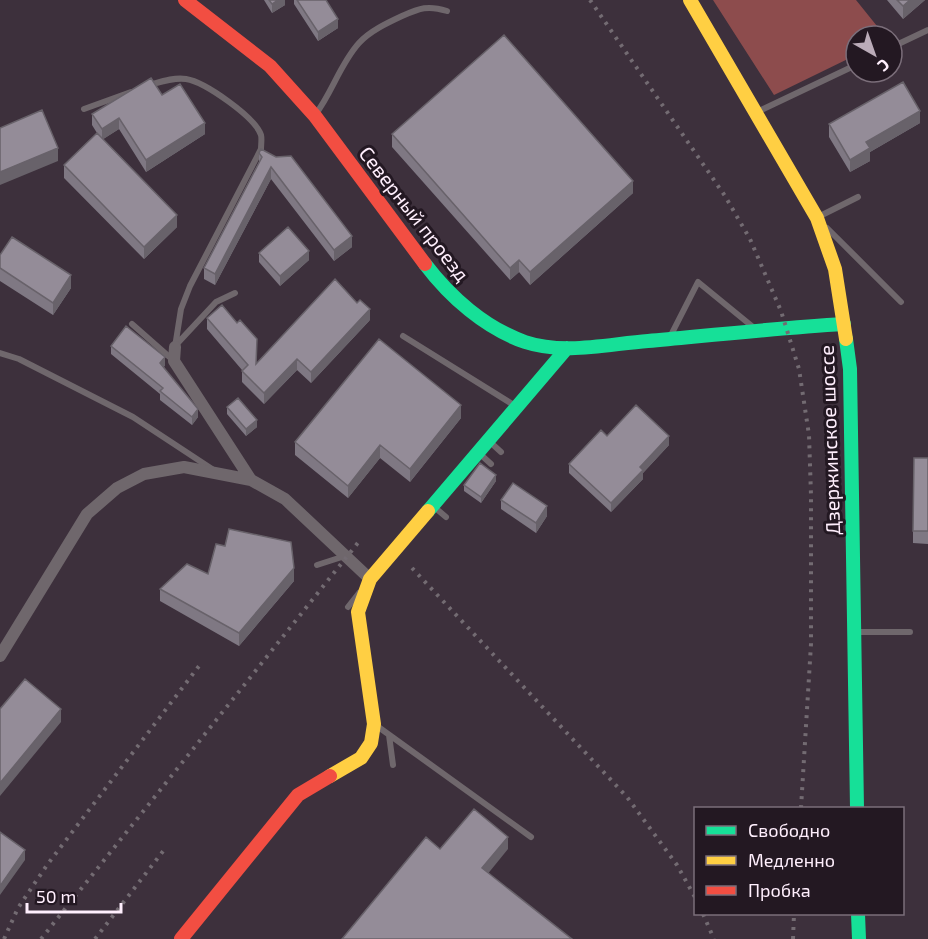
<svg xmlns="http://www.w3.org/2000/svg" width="928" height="939" font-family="'Exo 2',sans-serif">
  <rect width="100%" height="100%" fill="#3d303c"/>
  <!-- forest -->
  <path fill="#8d4c4d" d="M713,0H856L885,36H856V55L774,95Z"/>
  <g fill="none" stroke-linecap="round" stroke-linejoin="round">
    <!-- lane -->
    <path stroke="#6f676c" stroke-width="6" d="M892,47L928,30
      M149,85C160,82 174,77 186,79C205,82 255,117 261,135C262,139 261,145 261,149L190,286L181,309L175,347
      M84,109L131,92
      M757,112L856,65
      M315,115C332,93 340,64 359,43C370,31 387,23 402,16C420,8 428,5 447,11
      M818,217L858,197
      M827,228L901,302
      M132,324L174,361
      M671,335L698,282L753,327
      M403,336L517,407
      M175,346L216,302L235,293
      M0,353L19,359L133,417L212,469
      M489,441L501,452
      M479,453L491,464
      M433,506L446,517
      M317,565L345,556
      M348,607L359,593
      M857,632H910
      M377,726L531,837
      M389,735L393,765"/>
    <!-- street -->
    <path stroke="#6f676c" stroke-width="12" d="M175,347L174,361L251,480
      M0,656L87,514L117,488L144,474L184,467L251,480L285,499L370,579"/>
    <!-- fast -->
    <path stroke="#16e098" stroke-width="14" d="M425,264C450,297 485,328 525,342C564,355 608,344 648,341C713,335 778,328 844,324
      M846,339L850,369L857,808
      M428,511L567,348
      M858,914L859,939"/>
    <!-- slow -->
    <path stroke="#ffcf43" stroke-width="14" d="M690,0L817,218L835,269L846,339
      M330,776L361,758L371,743L374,724L358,612L370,579L428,511"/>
    <!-- jam -->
    <path stroke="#f24e42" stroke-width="14" d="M185,0L270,66L315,116L425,264
      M181,939L298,795L330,776"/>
    <!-- rail -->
    <path stroke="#736b72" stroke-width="4" stroke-dasharray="3 6" stroke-linecap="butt" d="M590,0L725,196L750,239L781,311L799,369L809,435L811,495V644L801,808
      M412,568L627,797L677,865L696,899
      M703,914L714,939
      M4,939L18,908L47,865L199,666
      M41,939L361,539
      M95,939L164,850
      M793,939L794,914"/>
  </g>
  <!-- wall -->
  <path fill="#7f7883" d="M264,0H285V5L272,13Z
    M294,0H326L338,28L318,41L294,4Z
    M887,0H925L903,19Z
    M162,95L205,134L146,172L119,129L103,139L177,227L144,259L64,178V165L97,133L92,125V114Z
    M920,123L870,152V161L850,172L829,137V124Z
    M392,134L633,193L530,285L519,272L510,280L392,147Z
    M259,153L352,247L334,261L271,179L215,285L204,279V268L259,162Z
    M259,253L309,260L280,286L259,262Z
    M0,255L71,288L53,315L0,281Z
    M207,318L237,323L257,364L370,320L311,383L297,370L264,404L242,382V370L207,329Z
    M111,346L165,365L164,367L198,417L192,425L160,400V394L111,354Z
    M227,407L257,427L246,436L227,414Z
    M461,418L410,482L380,458L348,498L295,455V442Z
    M607,436L669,445L643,473V479L611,512L569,473V464Z
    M928,458V544L913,543V531Z
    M496,481L481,503L464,491V485Z
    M501,500L547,516L536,533L501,509Z
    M208,574L294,581L239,646L160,601V589Z"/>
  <!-- shaded-wall -->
  <path fill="#68626a" d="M278,0H285V5L272,13V4Z
    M910,0H925L903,19V6Z
    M338,19V28L318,41V32Z
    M920,111V123L870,152V161L850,172V160L866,142Z
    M119,118V129L102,140V129Z
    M205,123V134L146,172V160Z
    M58,148V161L0,185V172Z
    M271,167V179L215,285V274Z
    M633,181V193L530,285V272Z
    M177,215V227L144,259V247Z
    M352,236V247L334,261V250Z
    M309,251V260L280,286V276Z
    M519,260V272L510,280V268Z
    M71,275V288L53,315V303Z
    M370,309V320L311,383V372Z
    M165,357V365L160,371V363Z
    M297,359V370L264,404V393Z
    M461,405V418L410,482V469Z
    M198,409V417L192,425V417Z
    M257,420V427L246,436V429Z
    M669,436V445L643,473V479L611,512V503L640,467Z
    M380,445V458L348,498V486Z
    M496,475V481L481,503V497Z
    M547,506V516L536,533V523Z
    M294,568V581L239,646V633Z
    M61,709V722L0,796V783Z
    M508,837V849L482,881V868Z
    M25,850V860L0,895V886Z"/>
  <!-- building -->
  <path fill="#948c98" stroke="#68626a" stroke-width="1.5" d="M269,0H278L272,4Z
    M297,0H326L338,19L318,32Z
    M897,0H910L903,6Z
    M504,35L633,181L530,272L519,260L510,268L392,134Z
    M151,78L162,95L180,84L205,123L146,160L119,118L102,129L92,114Z
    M903,82L920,111L866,142L870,148L850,160L829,124Z
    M42,110L58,148L0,172V128Z
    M97,133L177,215L144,247L64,165Z
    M261,149L276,157L291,156L352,236L334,250L271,167L215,274L204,268L262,157L259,153Z
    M288,227L309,251L280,276L259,253Z
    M12,237L71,275L53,303L0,268V255Z
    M335,279L357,303L360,300L370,309L311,372L297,359L264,393L242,371L248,365L207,318L222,305L237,323L240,320L257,339L256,364Z
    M126,326L165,357L160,363L198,409L192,417L160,391L163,388L111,346Z
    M379,339L461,405L410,469L380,445L348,486L295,442Z
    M238,398L257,420L246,429L227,407Z
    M636,405L669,436L640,467L643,470L611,503L569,464L601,430L607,436Z
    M914,458H928V531H913Z
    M480,463L496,475L481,497L464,485Z
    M513,483L547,506L536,523L501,500Z
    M229,529L291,542L294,568L239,633L160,589L187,564L208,574L216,544L225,546Z
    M25,679L61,709L0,783V709Z
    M474,809L508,837L482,868L572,939H342L426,837L440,849Z
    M0,832L25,850L0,886Z"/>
  <g text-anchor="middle" stroke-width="6" stroke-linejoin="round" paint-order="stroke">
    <!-- street labels -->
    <g font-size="20" fill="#ffeffd" stroke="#231822">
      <text transform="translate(414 214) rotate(52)" y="7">Северный проезд</text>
      <text transform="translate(830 440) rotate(-92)" y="7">Дзержинское шоссе</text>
    </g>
  </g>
  <!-- legend -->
  <rect x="694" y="807" width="210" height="108" fill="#231822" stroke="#7b6e7a" stroke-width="1.5"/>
  <rect x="706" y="826" width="30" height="9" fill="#16e098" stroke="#7b6e7a" stroke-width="1.5"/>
  <text x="748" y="837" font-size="18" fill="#ffeffd">Свободно</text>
  <rect x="706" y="856" width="30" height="9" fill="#ffcf43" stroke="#7b6e7a" stroke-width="1.5"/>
  <text x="748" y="867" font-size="18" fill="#ffeffd">Медленно</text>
  <rect x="706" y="886" width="30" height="9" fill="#f24e42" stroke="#7b6e7a" stroke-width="1.5"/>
  <text x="748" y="897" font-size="18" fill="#ffeffd">Пробка</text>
  <!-- north arrow -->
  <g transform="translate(874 54) rotate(140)"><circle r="28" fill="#231822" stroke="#7b6e7a" stroke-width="1.5"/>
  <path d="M0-4.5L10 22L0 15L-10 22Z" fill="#bbacb9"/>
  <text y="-9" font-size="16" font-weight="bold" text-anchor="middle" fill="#ffeffd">С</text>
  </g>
  <!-- scale -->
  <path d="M27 903v9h94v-9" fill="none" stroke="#ffeffd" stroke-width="3"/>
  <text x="36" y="903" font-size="18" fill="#ffeffd" stroke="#231822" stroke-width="4.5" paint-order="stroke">50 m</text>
</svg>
